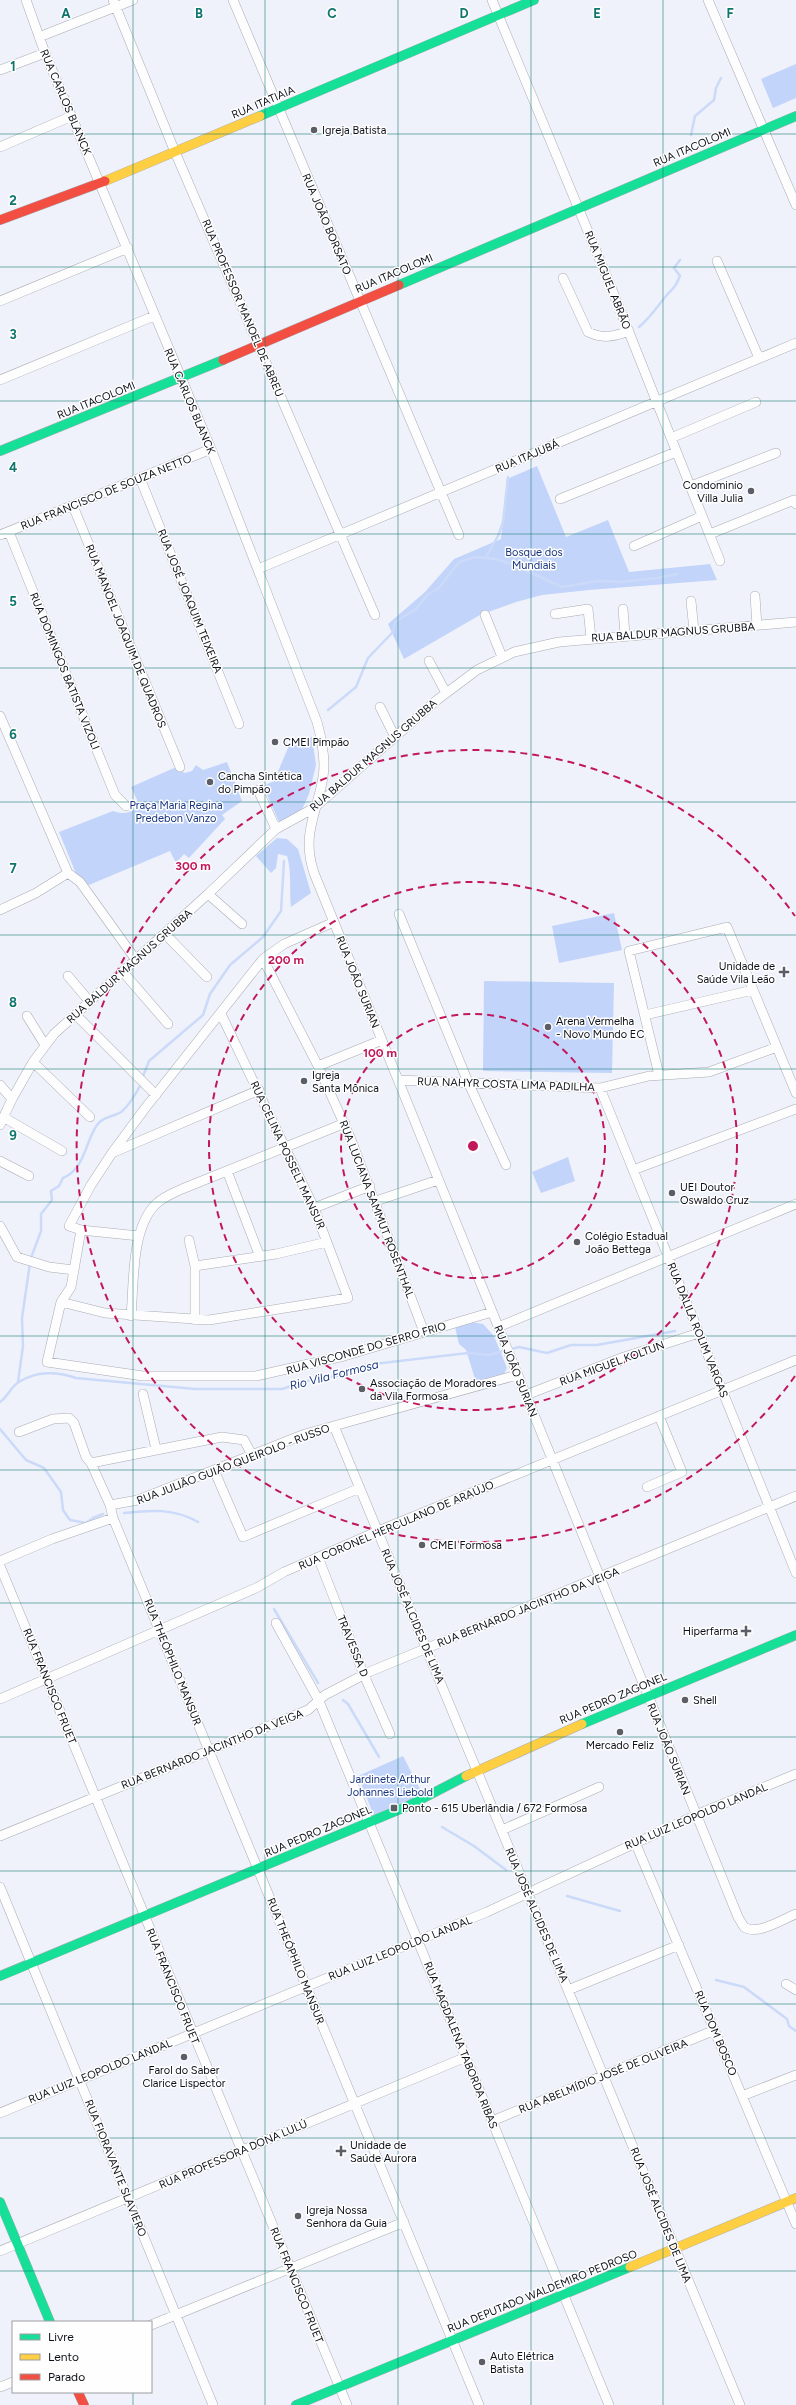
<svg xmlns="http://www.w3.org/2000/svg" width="796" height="2405" font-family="Figtree,sans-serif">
  <rect width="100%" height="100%" fill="#eff2fa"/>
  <!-- green -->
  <path fill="#c3d4fb" d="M796,64V98L773,108L761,79Z
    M537,466L566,537L608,520L629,572L710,564L717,580L589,590L542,595L516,602L480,615L404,659L388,624L425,592L454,559L501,539L507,479Z
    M312,737L316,765L309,794L301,812L280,824L263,786L274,781L290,743Z
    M227,762L242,801L222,815L225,819L189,858L184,854L176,863L170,851L89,885L77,876L59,832L113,811C122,814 127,814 136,809L138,802L131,787L174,768L185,773L192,771L196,765L203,770Z
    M277,838L287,839L298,849L311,893L291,907C289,889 292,873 287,856L278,854L276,868L271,873L256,856Z
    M614,913L622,950L559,963L552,926Z
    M484,981L614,983L612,1073L483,1071Z
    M568,1157L575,1181L541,1193L532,1172Z
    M471,1322L483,1324L494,1336L507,1368L504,1374L476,1382L466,1350L459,1344L455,1327Z
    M403,1756L423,1795L374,1816L358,1776Z"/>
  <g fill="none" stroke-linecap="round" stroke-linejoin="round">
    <!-- stream -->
    <path stroke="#cbdaf9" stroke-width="2.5" d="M691,135L695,116L714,100L716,88L721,78
      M639,327C652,316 656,308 666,296C673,288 675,288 680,276L674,268L680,260
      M486,557L498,536L503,522L508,477
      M328,710L356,687L368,658L393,632L395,622L416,609L428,594L438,589L459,562L475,557L495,559L512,564L562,587L598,581L621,582L657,578L677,574
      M142,1079L149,1061L203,1015L210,994L230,965L263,937L281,911L284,861
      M31,1258L41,1231V1214L52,1200L51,1191L59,1186L63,1178C85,1169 85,1142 97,1125C103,1116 114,1117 121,1112C128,1107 137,1092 141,1084
      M18,1382L23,1346L22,1318L30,1263
      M0,1402C8,1397 11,1386 19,1382C36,1371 57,1371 76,1378L195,1389H282L314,1379L344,1375L365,1365L468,1353L489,1355L519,1347L547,1353L571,1345H597L675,1331
      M0,1429L26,1460L44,1468L61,1492L63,1510L70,1520L86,1523L93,1518L103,1514
      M124,1513C150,1510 174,1508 198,1522
      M274,1609L318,1683
      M343,1700L348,1704L379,1757
      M442,1827L474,1846L506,1870
      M567,1896L620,1911
      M716,1980L744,1987L787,2019L789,2026L796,2031"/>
    <defs>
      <path id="street" d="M26,0L45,53L211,449L317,722C322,740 326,759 323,777C317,814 301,834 314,873L738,1917L744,1927C757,1936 783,1919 796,1914
        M113,0L175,152L375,615
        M233,0L459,535
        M492,0L609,282L720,561
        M708,0L796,205
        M39,37L133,0
        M0,70L45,53
        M0,147L72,116
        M717,261L759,358
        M563,278L588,332C603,339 613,337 629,331
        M0,301L128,248
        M0,380L154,316
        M671,438L756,402
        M140,478L239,724
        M691,486L776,453
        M560,499L676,452
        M73,506L180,767
        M9,532L115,795L126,806
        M710,534L794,500L796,504
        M0,535L211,449
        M634,546L702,516
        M258,569L796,343
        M755,596L757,626
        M691,601L694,631
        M623,609L625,635
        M555,614L588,609L591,638
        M485,615L502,657
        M429,661L446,693
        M380,707L395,737
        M0,716L68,873L80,882L136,960
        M258,790L276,829
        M208,894L242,924
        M0,910L36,893L68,873
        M399,914L468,1082L506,1165
        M165,934L207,977
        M263,959L318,1066L350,1137L424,1332
        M123,972L168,1024
        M68,976L90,1002
        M76,1015L156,1095
        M645,1015L753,990
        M27,1016L45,1045
        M33,1062L90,1117
        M318,1066L382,1040
        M659,1075L629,951L727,927L796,1093
        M398,1080L600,1088L649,1076L709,1072L777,1047
        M0,1085L12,1099
        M600,1088L796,1573
        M259,1090L112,1153L91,1185L69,1226L81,1230L71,1287L61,1302L47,1362L143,1376H256L344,1356L492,1312
        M3,1117L62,1151
        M0,1125L12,1099L33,1062L54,1034L208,894L276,829L314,808L437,700L477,670L514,652L559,642L796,622
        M112,1153L146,1107L263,959L284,944L334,922
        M0,1161L29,1176
        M633,1170L796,1109
        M227,1171L260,1257
        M376,1201L438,1180
        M314,1208L370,1186
        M0,1226L17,1257L49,1267L74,1270
        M81,1230L139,1236
        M189,1240L195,1266V1320
        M195,1266L276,1254L327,1242
        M61,1302L105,1313L209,1320L348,1298L314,1208L221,1014
        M131,1316C134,1283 131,1228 156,1204C163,1197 173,1193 182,1189L345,1123
        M498,1327L796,1204
        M143,1394L156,1449
        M526,1395L624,1357L699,1333
        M334,1426L740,2405
        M19,1432L53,1419L69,1418L74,1423L86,1457L91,1463L110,1505L113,1518L479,2405
        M91,1463L222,1437L244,1440L252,1455
        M214,1470L243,1537L360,1488
        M647,1487L682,1472L659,1416
        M110,1505L138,1500L305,1434L517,1375
        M318,1557L364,1675L390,1734
        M0,1561L52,1539L113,1518
        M0,1566L347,2405
        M276,1623L319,1701L609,2405
        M0,1699L256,1588L284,1572L378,1531L796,1360
        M502,1830L599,1787
        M0,1836L308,1710L325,1695L369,1672L796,1496
        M635,1842L796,2224
        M0,1887L213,2405
        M786,1984L796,1990
        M568,1990L679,1945
        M742,2096L796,2075
        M0,2113L487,1912L696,1815L796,1774
        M492,2121L715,2030
        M0,2251L466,2057
        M151,2325L404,2222
        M0,2387L13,2382"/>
      <path id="fast" d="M260,116L534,0
        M399,285L796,116
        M0,451L223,360
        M582,1724L796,1635
        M0,1976L408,1806L466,1776
        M0,2202L50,2322
        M296,2405L630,2267"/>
      <path id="slow" d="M105,181L260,116
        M466,1776L582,1724
        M630,2267L796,2198"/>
      <path id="jam" d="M0,220L105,181
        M223,360L399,285
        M78,2392L84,2405"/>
    </defs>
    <!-- street casing -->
    <use href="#street" stroke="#a9acb4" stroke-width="10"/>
    <!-- fast casing -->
    <use href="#fast" stroke="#a9acb4" stroke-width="10"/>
    <!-- slow casing -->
    <use href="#slow" stroke="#a9acb4" stroke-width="10"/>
    <!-- jam casing -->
    <use href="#jam" stroke="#a9acb4" stroke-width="10"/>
    <!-- street -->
    <use href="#street" stroke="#fdfdfe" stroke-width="9"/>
    <!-- fast -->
    <use href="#fast" stroke="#16e098" stroke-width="9"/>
    <!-- slow -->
    <use href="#slow" stroke="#ffcf43" stroke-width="9"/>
    <!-- jam -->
    <use href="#jam" stroke="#f24e42" stroke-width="9"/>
  </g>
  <!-- grid -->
  <path fill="none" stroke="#0f766e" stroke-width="1" stroke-opacity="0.55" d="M133,0V2322M265,0V2405M398,0V2405M531,0V2405M663,0V2405M0,134H796M0,267H796M0,401H796M0,534H796M0,668H796M0,802H796M0,935H796M0,1069H796M0,1202H796M0,1336H796M0,1470H796M0,1603H796M0,1737H796M0,1871H796M0,2004H796M0,2138H796M0,2271H796M133,2392V2405"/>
  <!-- distance rings -->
  <g fill="none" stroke="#c2185b" stroke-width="2" stroke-dasharray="7 5">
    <circle cx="473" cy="1146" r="132"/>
    <circle cx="473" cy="1146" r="264"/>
    <path d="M795 1376A396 396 0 1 1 795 916"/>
  </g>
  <!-- markers -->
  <g fill="#5b5e66" stroke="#fefefe" stroke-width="1.5">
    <circle cx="314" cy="130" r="4"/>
    <circle cx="751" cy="491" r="4"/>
    <circle cx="275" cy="742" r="4"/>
    <circle cx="210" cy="782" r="4"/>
    <path d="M782 966h4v4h4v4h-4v4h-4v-4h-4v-4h4z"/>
    <circle cx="548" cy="1027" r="4"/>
    <circle cx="304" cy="1081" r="4"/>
    <circle cx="672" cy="1193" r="4"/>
    <circle cx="577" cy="1242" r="4"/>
    <circle cx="362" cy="1389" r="4"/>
    <circle cx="422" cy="1545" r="4"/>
    <path d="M744 1625h4v4h4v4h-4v4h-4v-4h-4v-4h4z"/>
    <circle cx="685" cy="1700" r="4"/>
    <circle cx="620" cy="1732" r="4"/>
    <rect x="390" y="1804" width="8" height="8" rx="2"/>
    <circle cx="184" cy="2057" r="4"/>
    <path d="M339 2145h4v4h4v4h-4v4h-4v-4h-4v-4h4z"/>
    <circle cx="298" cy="2216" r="4"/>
    <circle cx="482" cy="2362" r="4"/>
  </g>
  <g text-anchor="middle" stroke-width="3" stroke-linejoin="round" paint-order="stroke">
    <!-- street labels -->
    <g font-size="11" fill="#0c0f17" stroke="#fefefe">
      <text transform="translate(66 102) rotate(67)" y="4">RUA CARLOS BLANCK</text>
      <text transform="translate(263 102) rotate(-23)" y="4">RUA ITATIAIA</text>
      <text transform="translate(692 147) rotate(-23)" y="4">RUA ITACOLOMI</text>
      <text transform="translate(327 224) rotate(67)" y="4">RUA JOÃO BORSATO</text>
      <text transform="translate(394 273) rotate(-23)" y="4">RUA ITACOLOMI</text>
      <text transform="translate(608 280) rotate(68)" y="4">RUA MIGUEL ABRÃO</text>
      <text transform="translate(243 308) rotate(67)" y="4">RUA PROFESSOR MANOEL DE ABREU</text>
      <text transform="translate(96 400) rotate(-22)" y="4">RUA ITACOLOMI</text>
      <text transform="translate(190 401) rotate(67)" y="4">RUA CARLOS BLANCK</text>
      <text transform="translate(527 456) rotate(-23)" y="4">RUA ITAJUBÁ</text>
      <text transform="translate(106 492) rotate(-22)" y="4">RUA FRANCISCO DE SOUZA NETTO</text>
      <text transform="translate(190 601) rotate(68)" y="4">RUA JOSÉ JOAQUIM TEIXEIRA</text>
      <text transform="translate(673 632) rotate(-4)" y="4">RUA BALDUR MAGNUS GRUBBA</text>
      <text transform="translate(126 636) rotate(68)" y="4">RUA MANOEL JOAQUIM DE QUADROS</text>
      <text transform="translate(65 671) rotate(68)" y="4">RUA DOMINGOS BATISTA VIZOLI</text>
      <text transform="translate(373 755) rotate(-41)" y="4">RUA BALDUR MAGNUS GRUBBA</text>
      <text transform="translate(129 966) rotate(-42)" y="4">RUA BALDUR MAGNUS GRUBBA</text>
      <text transform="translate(358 982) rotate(68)" y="4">RUA JOÃO SURIAN</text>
      <text transform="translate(506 1084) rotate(2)" y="4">RUA NAHYR COSTA LIMA PADILHA</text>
      <text transform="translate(288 1155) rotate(65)" y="4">RUA CELINA POSSELT MANSUR</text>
      <text transform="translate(377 1209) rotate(69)" y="4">RUA LUCIANA SAMMUT ROSENTHAL</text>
      <text transform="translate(698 1330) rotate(68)" y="4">RUA DALILA ROLIM VARGAS</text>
      <text transform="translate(366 1348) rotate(-16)" y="4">RUA VISCONDE DO SERRO FRIO</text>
      <text transform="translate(612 1363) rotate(-20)" y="4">RUA MIGUEL KOLTUN</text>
      <text transform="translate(516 1371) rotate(68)" y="4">RUA JOÃO SURIAN</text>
      <text transform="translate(233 1464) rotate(-21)" y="4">RUA JULIÃO GUIÃO QUEIROLO - RUSSO</text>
      <text transform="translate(396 1525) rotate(-23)" y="4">RUA CORONEL HERCULANO DE ARAÚJO</text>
      <text transform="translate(528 1607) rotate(-22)" y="4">RUA BERNARDO JACINTHO DA VEIGA</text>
      <text transform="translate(413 1616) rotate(67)" y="4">RUA JOSÉ ALCIDES DE LIMA</text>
      <text transform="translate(353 1646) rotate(68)" y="4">TRAVESSA D</text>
      <text transform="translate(173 1662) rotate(68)" y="4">RUA THEÓPHILO MANSUR</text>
      <text transform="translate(50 1686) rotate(68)" y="4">RUA FRANCISCO FRUET</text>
      <text transform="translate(613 1698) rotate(-23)" y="4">RUA PEDRO ZAGONEL</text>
      <text transform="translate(212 1749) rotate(-22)" y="4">RUA BERNARDO JACINTHO DA VEIGA</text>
      <text transform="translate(669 1749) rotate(68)" y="4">RUA JOÃO SURIAN</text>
      <text transform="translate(696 1816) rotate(-23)" y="4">RUA LUIZ LEOPOLDO LANDAL</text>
      <text transform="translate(318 1831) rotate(-23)" y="4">RUA PEDRO ZAGONEL</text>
      <text transform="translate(537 1915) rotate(67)" y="4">RUA JOSÉ ALCIDES DE LIMA</text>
      <text transform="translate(400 1948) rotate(-22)" y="4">RUA LUIZ LEOPOLDO LANDAL</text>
      <text transform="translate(296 1961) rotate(68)" y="4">RUA THEÓPHILO MANSUR</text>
      <text transform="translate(173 1986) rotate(68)" y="4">RUA FRANCISCO FRUET</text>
      <text transform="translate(716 2033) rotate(67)" y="4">RUA DOM BOSCO</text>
      <text transform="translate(461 2045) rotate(68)" y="4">RUA MAGDALENA TABORDA RIBAS</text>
      <text transform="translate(100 2071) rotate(-22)" y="4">RUA LUIZ LEOPOLDO LANDAL</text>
      <text transform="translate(603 2076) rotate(-22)" y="4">RUA ABELMÍDIO JOSÉ DE OLIVEIRA</text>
      <text transform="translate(233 2154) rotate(-23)" y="4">RUA PROFESSORA DONA LULÚ</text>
      <text transform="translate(116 2168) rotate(68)" y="4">RUA FIORAVANTE SLAVIERO</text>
      <text transform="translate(661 2215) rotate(68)" y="4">RUA JOSÉ ALCIDES DE LIMA</text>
      <text transform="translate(297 2285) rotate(68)" y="4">RUA FRANCISCO FRUET</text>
      <text transform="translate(542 2291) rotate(-22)" y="4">RUA DEPUTADO WALDEMIRO PEDROSO</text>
    </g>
    <!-- poi labels -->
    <g font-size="11" fill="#0c0f17" stroke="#fefefe" text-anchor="start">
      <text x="322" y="134">Igreja Batista</text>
      <text x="743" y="489" text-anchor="end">Condominio<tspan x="743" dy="13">Villa Julia</tspan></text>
      <text x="283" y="746">CMEI Pimpão</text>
      <text x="218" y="780">Cancha Sintética<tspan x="218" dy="13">do Pimpão</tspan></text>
      <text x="775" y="970" text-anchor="end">Unidade de<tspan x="775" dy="13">Saúde Vila Leão</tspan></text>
      <text x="556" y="1025">Arena Vermelha<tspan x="556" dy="13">- Novo Mundo EC</tspan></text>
      <text x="312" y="1079">Igreja<tspan x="312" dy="13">Santa Mônica</tspan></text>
      <text x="680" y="1191">UEI Doutor<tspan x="680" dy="13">Oswaldo Cruz</tspan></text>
      <text x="585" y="1240">Colégio Estadual<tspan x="585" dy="13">João Bettega</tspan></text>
      <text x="370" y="1387">Associação de Moradores<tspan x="370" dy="13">da Vila Formosa</tspan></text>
      <text x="430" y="1549">CMEI Formosa</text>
      <text x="738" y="1635" text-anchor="end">Hiperfarma</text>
      <text x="693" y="1704">Shell</text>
      <text x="620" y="1749" text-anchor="middle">Mercado Feliz</text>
      <text x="402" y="1812">Ponto - 615 Uberlândia / 672 Formosa</text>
      <text x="184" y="2074" text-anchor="middle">Farol do Saber<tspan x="184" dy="13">Clarice Lispector</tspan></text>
      <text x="350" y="2149">Unidade de<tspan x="350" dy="13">Saúde Aurora</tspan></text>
      <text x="306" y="2214">Igreja Nossa<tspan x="306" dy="13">Senhora da Guia</tspan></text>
      <text x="490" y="2360">Auto Elétrica<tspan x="490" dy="13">Batista</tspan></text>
    </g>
    <!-- park labels -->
    <g font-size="11" fill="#193681" stroke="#fefefe">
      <text x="534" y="556">Bosque dos<tspan x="534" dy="13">Mundiais</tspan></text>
      <text x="176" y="809">Praça Maria Regina<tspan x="176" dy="13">Predebon Vanzo</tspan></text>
      <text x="390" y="1783">Jardinete Arthur<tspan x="390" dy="13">Johannes Liebold</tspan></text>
    </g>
    <!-- water labels -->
    <g font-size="12" font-style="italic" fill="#1c3985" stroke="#fefefe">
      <text transform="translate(334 1375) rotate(-14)" y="4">Rio Vila Formosa</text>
    </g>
  </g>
  <g font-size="13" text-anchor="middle" font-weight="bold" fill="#0f766e" stroke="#fefefe" stroke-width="3" stroke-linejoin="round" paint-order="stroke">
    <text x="66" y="18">A</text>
    <text x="199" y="18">B</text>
    <text x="332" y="18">C</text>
    <text x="464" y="18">D</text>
    <text x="597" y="18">E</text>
    <text x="730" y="18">F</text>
    <text x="13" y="71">1</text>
    <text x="13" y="205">2</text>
    <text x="13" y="339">3</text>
    <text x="13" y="472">4</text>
    <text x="13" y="606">5</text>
    <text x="13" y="739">6</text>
    <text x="13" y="873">7</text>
    <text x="13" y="1007">8</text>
    <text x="13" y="1140">9</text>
  </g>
  <circle cx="473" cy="1146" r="6" fill="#c2185b" stroke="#fefefe" stroke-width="2"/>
  <g font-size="12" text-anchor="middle" font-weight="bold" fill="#c2185b" stroke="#fefefe" stroke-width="3" stroke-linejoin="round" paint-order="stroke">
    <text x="193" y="870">300 m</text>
    <text x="286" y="964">200 m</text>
    <text x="380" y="1057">100 m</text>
  </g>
  <!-- legend -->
  <rect x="12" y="2321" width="140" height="72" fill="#fefefe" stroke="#9d9ea2"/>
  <rect x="20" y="2334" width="20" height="6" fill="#16e098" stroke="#9d9ea2"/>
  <text x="48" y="2341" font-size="12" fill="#0c0f17">Livre</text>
  <rect x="20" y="2354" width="20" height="6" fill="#ffcf43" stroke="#9d9ea2"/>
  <text x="48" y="2361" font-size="12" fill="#0c0f17">Lento</text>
  <rect x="20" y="2374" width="20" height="6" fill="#f24e42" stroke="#9d9ea2"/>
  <text x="48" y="2381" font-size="12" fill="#0c0f17">Parado</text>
</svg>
